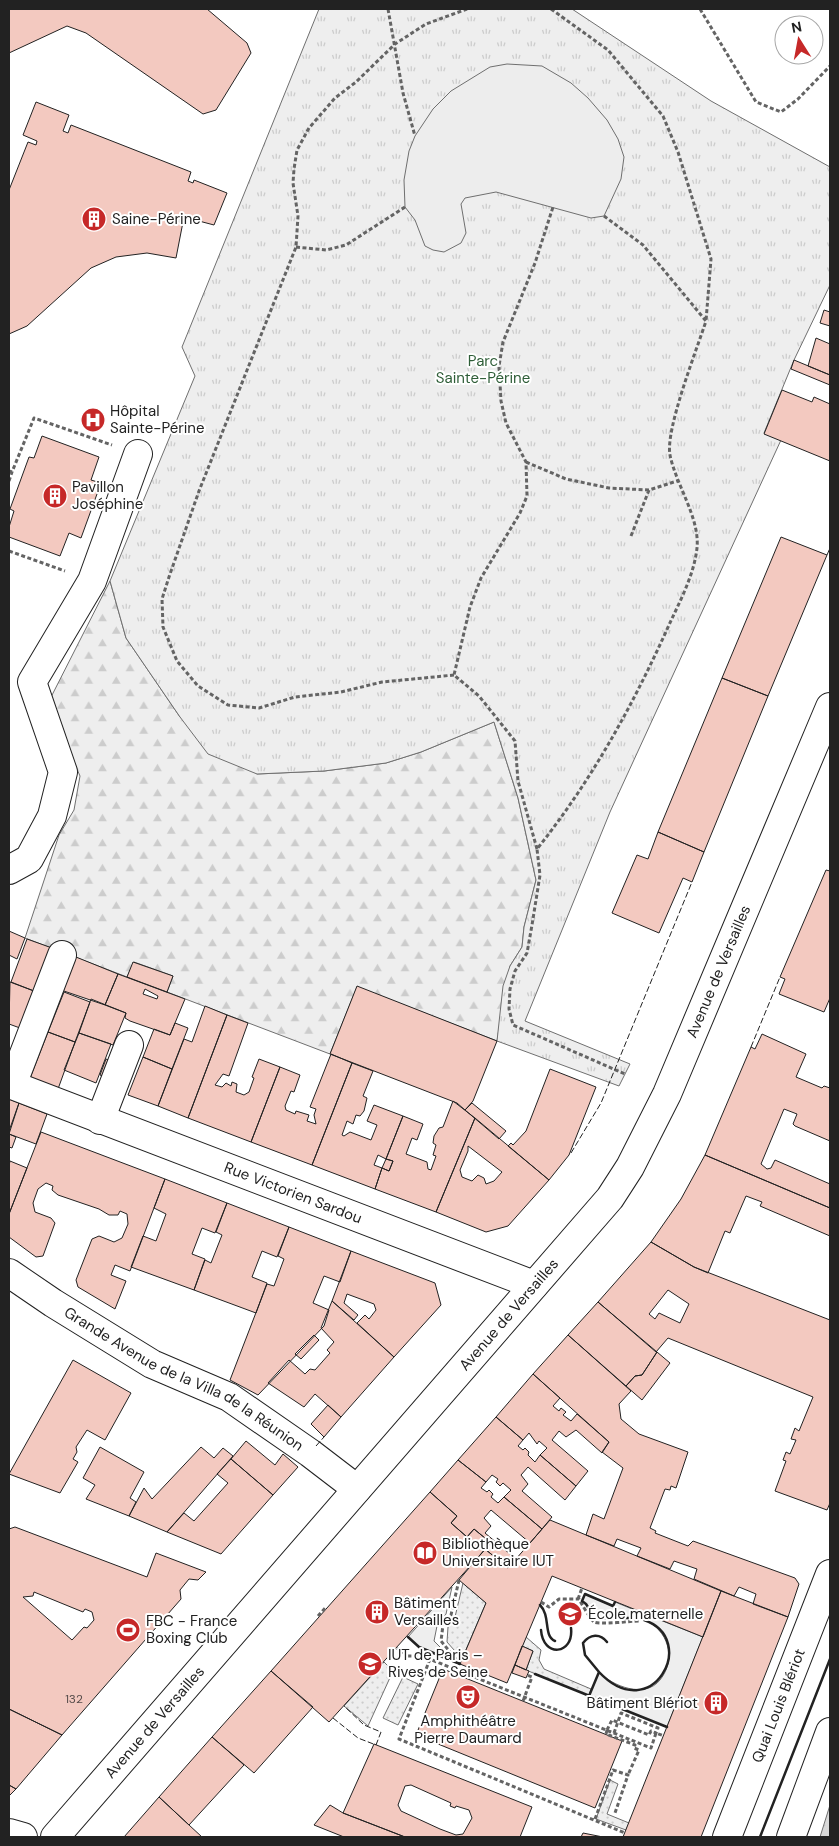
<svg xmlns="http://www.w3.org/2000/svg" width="839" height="1846" font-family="'DM Sans',sans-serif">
  <defs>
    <pattern id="forest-firs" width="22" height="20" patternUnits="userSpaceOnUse" patternTransform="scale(1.25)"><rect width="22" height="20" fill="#eee"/><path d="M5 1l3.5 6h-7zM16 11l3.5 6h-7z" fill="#ccc"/></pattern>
    <pattern id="park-tufts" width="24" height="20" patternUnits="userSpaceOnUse" patternTransform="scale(1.25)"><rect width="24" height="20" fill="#eee"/><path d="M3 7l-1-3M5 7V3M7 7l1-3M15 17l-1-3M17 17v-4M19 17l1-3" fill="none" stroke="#ccc"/></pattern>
    <pattern id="garden-dots" width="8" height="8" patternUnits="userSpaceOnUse" patternTransform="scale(1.25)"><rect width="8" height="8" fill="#eee"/><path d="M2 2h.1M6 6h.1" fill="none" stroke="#ccc" stroke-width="1.8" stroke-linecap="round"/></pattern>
    <pattern id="water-ripples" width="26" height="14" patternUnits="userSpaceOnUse" patternTransform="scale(1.25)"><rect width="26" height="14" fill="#d9d9d9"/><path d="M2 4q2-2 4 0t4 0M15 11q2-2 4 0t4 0" fill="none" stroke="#bababa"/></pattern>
  </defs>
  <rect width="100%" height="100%" fill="#fff"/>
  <!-- grass -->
  <path fill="#eee" stroke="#6f6f6f" d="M452,1587L446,1614L437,1626L434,1641L454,1661L419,1647L408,1637Z
    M585,1594L612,1606L615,1602L637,1611L635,1618H595L586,1604L582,1601Z
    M645,1614L703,1637L667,1727L589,1696L599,1672C612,1686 645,1699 660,1680C677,1659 668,1629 644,1620Z"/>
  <!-- forest -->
  <path fill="url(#forest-firs)" stroke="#6f6f6f" d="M110,581L126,638L180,717L257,774L324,771L386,763L421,752L494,722L518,798L536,880L524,927L522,947L510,966L497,1041L357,987L330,1054L167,992L173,976L134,962L127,977L25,938L59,835L74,810L80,776L48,703Z"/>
  <!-- park -->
  <path fill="url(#park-tufts)" stroke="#6f6f6f" d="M319,9H572L711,101L830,167V285L794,360L764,433L781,440L610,812L525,1021L630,1064L619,1086L497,1041L503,986L510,966L522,947L524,927L536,880L518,798L494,722L421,752L386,763L324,771L257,774L208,754L180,717L126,638L110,581L195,376L182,347Z"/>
  <!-- garden -->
  <path fill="url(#garden-dots)" stroke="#6f6f6f" d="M463,1583L486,1603L462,1659L447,1642L448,1627L455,1617Z
    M526,1637L541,1650L539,1660L544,1669L591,1689L589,1696L526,1670L533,1651L522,1646Z
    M384,1662L393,1671L368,1726L344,1706Z
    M403,1677L418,1684L398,1725L383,1718Z
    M610,1780L618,1784L607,1814L629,1823L626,1830L596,1819Z"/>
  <!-- parking -->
  <path fill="#ededed" stroke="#6f6f6f" d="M507,64L542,66L571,83L588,98L607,120L618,139L624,157L621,179L604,216L591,218L496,192L465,198L461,204L466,233L461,243L444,252L433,250L425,246L415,220L405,207L404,180L409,151L415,136L433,109L451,91L490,67Z"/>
  <!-- water -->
  <path fill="url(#water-ripples)" stroke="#6f6f6f" d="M830,1805V1837H820Z"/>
  <!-- building -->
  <path fill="#f3c9c0" stroke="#222" fill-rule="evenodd" d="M9,9H207L247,43L251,53L216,110L203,114L86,33L67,26L9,53Z
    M36,102L69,115L63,131L68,133L71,125L191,172L188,181L193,183L194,180L227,193L214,225L180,216L179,222H183L176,258L147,253L116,257L91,268L27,326L9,334V190L28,142L36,145L37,141L23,135Z
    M824,310L830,312V326L820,323Z
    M816,338L830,344V375L808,366Z
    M794,360L830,375V385L791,369Z
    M782,390L812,402L814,397L830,404V461L764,434Z
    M42,436L99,457L91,480L101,483L81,538L69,533L60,556L9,537V527L14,511L10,509L29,457L34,458Z
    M781,537L827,555L768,696L722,678Z
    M722,678L768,696L704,852L658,832Z
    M658,832L704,852L692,882L683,878L659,933L612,913L637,855L648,859Z
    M826,870L830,871V998L824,1012L779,994L785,979L780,977Z
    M9,931L25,938L17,959L9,955Z
    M27,939L52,948L34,991L11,982Z
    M71,955L118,974L105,1005L58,989Z
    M133,962L173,976L167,992L127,977Z
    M118,974L185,999L170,1035L130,1021L125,1018L126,1013L105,1005ZM145,989L158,996L157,999L143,994Z
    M10,982L34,991L20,1028L9,1024Z
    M357,986L497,1041L473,1101L465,1110L457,1103L330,1054Z
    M64,992L90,1002L75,1042L48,1032Z
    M91,999L126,1013L113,1045L79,1033Z
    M205,1006L227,1015L188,1118L158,1106L184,1039L192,1042Z
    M227,1015L248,1023L229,1076L223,1074L215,1085L222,1087L226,1083L231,1086L232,1082L237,1084L236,1092L244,1095L249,1092L254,1078L252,1077L259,1059L280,1067L251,1142L188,1118Z
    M175,1023L188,1028L172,1069L143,1057L154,1029L170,1035Z
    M48,1032L75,1042L58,1089L30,1078Z
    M79,1033L111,1044L96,1083L64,1070Z
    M762,1034L806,1054L796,1077L822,1088L824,1086L830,1088V1144V1141L795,1126L793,1124L797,1114L784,1109L761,1164L767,1169L771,1168L775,1160L830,1184V1208L705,1155L751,1047L755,1049Z
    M331,1054L352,1063L312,1165L251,1142L280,1067L300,1075L294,1092L291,1091L285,1106L286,1110L295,1114L296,1111L309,1115L307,1121L316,1124L314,1115L316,1109L310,1107Z
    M143,1057L172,1069L158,1106L128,1095Z
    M106,1059L111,1061L105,1077L100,1075Z
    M352,1063L373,1071L363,1096L367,1098L364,1111L360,1116L356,1115L353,1124L347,1121L342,1135L344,1136L350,1132L371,1140L377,1125L367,1121L374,1105L403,1116L386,1159L378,1155L374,1165L382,1168L375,1189L312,1165Z
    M550,1069L596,1087L569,1155L549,1180L508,1146L511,1143L513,1145L526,1131Z
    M9,1099L19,1103L9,1131Z
    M453,1101L475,1118L436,1212L375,1189L382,1168L389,1171L393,1161L386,1159L403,1116L423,1124L417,1140L412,1138L406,1154L427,1162L428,1169L431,1170L436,1156L433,1155L436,1145L433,1143L434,1136L439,1128L443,1127Z
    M19,1103L47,1114L36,1144L9,1134Z
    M472,1103L506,1131L499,1139L465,1110Z
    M475,1118L549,1180L508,1226L486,1232L436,1212ZM468,1146L502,1172L494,1181L486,1184L484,1178L478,1175L472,1181L462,1177L460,1170L468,1151Z
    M41,1132L165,1179L130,1271L115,1265L111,1275L126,1281L115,1309L78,1287L76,1280L92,1239L99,1236L114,1242L122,1238L128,1224L127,1214L120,1211L118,1215H109L99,1209L58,1195L52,1190L53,1186L46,1183L38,1189L33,1203L35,1212L51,1218L55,1223L43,1256L36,1257L9,1237V1214Z
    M9,1134L16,1137L12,1148L9,1147Z
    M705,1155L830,1208V1236L760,1206L762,1202L746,1196L730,1233L725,1231L708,1273L694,1267L651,1242L681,1199Z
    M386,1159L393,1161L389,1171L382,1168Z
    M10,1161L27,1168L9,1214V1166Z
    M165,1179L227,1203L215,1233L202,1228L192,1254L205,1259L194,1290L131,1267L143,1236L156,1241L166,1214L154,1208Z
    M227,1203L289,1227L277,1257L262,1251L252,1277L267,1283L256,1313L194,1290L205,1260L211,1263L222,1235L216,1232Z
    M289,1227L351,1251L340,1282L324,1276L313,1303L329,1310L324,1326L258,1395L230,1380L267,1284L274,1286L284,1259L278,1256Z
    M651,1242L694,1267L830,1320V1503L827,1510L775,1491L786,1461L783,1460L786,1452L790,1454L796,1440L791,1439L795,1428L799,1431L813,1397L668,1338L656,1352L598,1302ZM668,1290L689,1304L680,1323L659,1313L655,1319L649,1314Z
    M351,1251L435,1283L441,1305L394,1357L357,1323L365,1315L369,1319L376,1310L374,1304L347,1294L344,1303L358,1315L354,1320L332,1301Z
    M332,1301L394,1357L341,1417L315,1394L304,1407L268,1383L289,1360L305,1374L310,1369L315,1370L330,1353L327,1350L334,1342L321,1328Z
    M598,1302L657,1352L642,1375L635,1376L626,1386L568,1335Z
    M314,1335L319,1340L301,1359L295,1354Z
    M568,1335L631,1391L619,1404L621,1419L639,1434L688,1452L676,1488L671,1486L670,1490L665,1489L650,1528L656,1531L655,1533L688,1546L693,1541L795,1578L799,1584L788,1617L753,1604L756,1594L739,1587L734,1596L694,1579L697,1569L674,1561L670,1569L637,1556L641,1548L617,1539L614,1546L586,1535L593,1514L604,1519L623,1468L602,1452L609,1442L533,1374Z
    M657,1352L670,1363L642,1400L626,1386L635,1376L642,1375Z
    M73,1360L131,1393L105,1440L87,1430L76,1447L77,1452L73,1459L78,1462L60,1493L9,1474Z
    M533,1374L560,1398L553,1406L559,1411L561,1408L566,1412L563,1415L571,1421L577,1414L609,1442L602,1453L576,1430L566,1437L559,1431L552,1440L588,1471L576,1486L540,1455L547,1448L539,1441L537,1444L529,1433L523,1440L496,1417Z
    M328,1405L341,1417L324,1437L311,1424Z
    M496,1417L523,1440L518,1446L523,1450L525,1448L529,1452L528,1455L535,1462L540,1455L576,1486L565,1500L528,1467L521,1475L528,1484L522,1491L552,1517L542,1529L504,1497L511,1490L503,1483L500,1486L496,1482L498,1479L492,1475L486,1482L458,1460Z
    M246,1441L275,1465L283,1454L298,1467L273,1495L231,1459Z
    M100,1447L144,1472L130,1498L136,1502L129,1516L86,1499L95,1485L83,1478Z
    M201,1447L214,1458L223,1448L233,1456L167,1532L129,1516L144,1488L152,1499Z
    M231,1459L273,1495L221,1554L167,1532L184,1513L194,1521L228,1483L217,1474Z
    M458,1460L486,1482L481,1488L487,1492L489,1490L493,1494L491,1497L498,1503L504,1497L542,1529L530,1543L491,1510L484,1518L491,1526L485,1533L516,1559L508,1568L485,1549L491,1543L474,1529L467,1537L451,1523L457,1516L430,1492Z
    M430,1492L457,1516L451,1523L467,1537L474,1529L491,1543L329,1722L271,1671Z
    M550,1520L721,1591L703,1637L552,1576L507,1683L460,1664L486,1603L459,1580L485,1549L508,1568Z
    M15,1527L147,1577L156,1553L206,1572L198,1580L189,1579L180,1590L181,1599L62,1735L9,1709V1529ZM34,1592L83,1612L85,1609L92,1612L94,1620L87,1628L84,1627L72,1640L23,1597L33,1596Z
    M721,1591L788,1617L701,1837H623Z
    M522,1646L533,1651L526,1670L515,1665Z
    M515,1665L529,1671L526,1678L512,1673Z
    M443,1669L622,1741L595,1808L416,1735Z
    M271,1671L313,1707L254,1773L212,1737Z
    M9,1709L62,1735L16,1789L9,1785Z
    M212,1737L244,1765L189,1825L159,1797Z
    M374,1744L532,1807L520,1837H405L343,1813ZM411,1785L451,1803L450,1806L455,1808L456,1806L469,1810L472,1818L463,1834L456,1835L440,1829L401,1811L398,1805L405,1786Z
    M9,1785L16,1789L9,1796Z
    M159,1797L189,1825L202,1837H124Z
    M330,1805L343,1813L405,1837H344L314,1825Z
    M583,1833L603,1837H581Z"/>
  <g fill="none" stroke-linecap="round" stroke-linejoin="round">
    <defs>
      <g id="minor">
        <path d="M9,870L29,859L52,816L63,772L32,682L92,581L138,454"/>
        <path d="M9,1084L12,1085L62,955"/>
        <path id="s1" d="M12,1085L534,1285"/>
        <path d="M100,1120L129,1045"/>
        <path id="s2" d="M9,1273L53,1303L152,1364L229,1397L310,1453L357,1489"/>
        <path d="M9,1833L23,1837"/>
        <path id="s3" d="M727,1837L830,1574"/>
      </g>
      <g id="major">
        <path id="s4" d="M55,1837L610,1198L630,1167L667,1094L830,707"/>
        <path d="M791,1837L830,1732"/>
      </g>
    </defs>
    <!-- minor casing -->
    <use href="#minor" stroke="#222" stroke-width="30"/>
    <!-- major casing -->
    <use href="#major" stroke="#222" stroke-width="30"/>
    <!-- path -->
    <path stroke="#646464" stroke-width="3" stroke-dasharray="4 2.5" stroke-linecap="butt" d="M388,9L403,93L415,136
      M551,9L608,50L663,116L678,152L711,259L706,321
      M700,9L756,102L781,112L798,99L830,66
      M604,216L643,245L706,321C697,349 665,430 670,455C676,485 700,518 697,548C694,575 680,601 669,625C633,705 592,780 537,849L540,875L532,925L527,953L515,971L510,989L509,1009L513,1025L625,1074
      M296,247L326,250L346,245L405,207
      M526,462L566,479L609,488L649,490L677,481
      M9,471L12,472L34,418L112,445
      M9,481L12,472
      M631,536L649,490
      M9,551L65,571
      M454,675L382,682L341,692L295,697L259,708L228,705L198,686L177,661L163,627L162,599L169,577L199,491L296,247L298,216L293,183L294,169L297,150L309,128L335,98L356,82L395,44L426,24L467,9
      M537,849L518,781L515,741L479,696L454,675L470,607L481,578L520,513L527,496L526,462L506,423L501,401L499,366L503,342L535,263L553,207
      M459,1580L451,1615L443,1625L441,1641L460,1664
      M578,1599L582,1588
      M541,1602L549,1607L559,1599H579C580,1602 592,1621 594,1622C600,1625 631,1621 639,1621L641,1612
      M318,1616L326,1607
      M397,1648L408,1656H422L651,1748L656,1733L664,1736
      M430,1659L399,1739L625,1833
      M523,1701L532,1677L527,1675
      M607,1730L612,1720L649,1735L651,1731L656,1733L658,1728L621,1713L614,1733
      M607,1730L606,1734L635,1745L634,1748L639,1750L628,1775
      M595,1819L613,1770L628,1775L615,1813"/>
    <!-- minor -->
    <use href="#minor" stroke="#fff" stroke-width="28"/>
    <!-- major -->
    <use href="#major" stroke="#fff" stroke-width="28"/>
    <!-- fence -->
    <path stroke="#222" stroke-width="1" stroke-dasharray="6 2.5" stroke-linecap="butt" d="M827,555L830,548
      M751,1047L780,977
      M571,1153L601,1103L692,882
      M316,1446L324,1437
      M333,1718L358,1738L376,1745L381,1732L364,1725L344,1706"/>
    <!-- wall -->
    <path stroke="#222" stroke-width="2.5" d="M615,1602L613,1606L585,1594L582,1601L586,1604L595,1618H635L637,1611
      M540,1605C551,1616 543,1636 555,1641
      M541,1630C543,1658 574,1655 571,1628
      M408,1637L419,1647L460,1664
      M599,1672C652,1728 700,1639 644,1620L645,1614
      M535,1674L667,1727
      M589,1696L599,1672L585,1655L583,1643C590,1634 600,1633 607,1642
      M760,1837L830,1659"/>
  </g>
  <!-- icons -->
  <defs>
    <symbol id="building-disc" viewBox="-11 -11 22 22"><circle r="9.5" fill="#c62828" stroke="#fff"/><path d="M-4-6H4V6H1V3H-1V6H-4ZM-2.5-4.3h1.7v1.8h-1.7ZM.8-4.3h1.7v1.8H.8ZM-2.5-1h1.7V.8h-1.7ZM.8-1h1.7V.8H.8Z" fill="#fff"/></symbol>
    <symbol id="hospital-disc" viewBox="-11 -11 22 22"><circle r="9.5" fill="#c62828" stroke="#fff"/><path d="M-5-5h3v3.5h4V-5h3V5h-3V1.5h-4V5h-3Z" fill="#fff"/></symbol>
    <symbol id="library-disc" viewBox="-11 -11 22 22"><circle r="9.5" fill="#c62828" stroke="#fff"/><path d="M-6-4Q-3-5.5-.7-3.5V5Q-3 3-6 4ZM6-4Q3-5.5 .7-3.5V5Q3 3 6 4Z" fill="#fff"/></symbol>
    <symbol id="school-disc" viewBox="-11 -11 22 22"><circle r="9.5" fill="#c62828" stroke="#fff"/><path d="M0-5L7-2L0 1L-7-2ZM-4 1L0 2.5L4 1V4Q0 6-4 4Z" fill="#fff"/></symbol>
    <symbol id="stadium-disc" viewBox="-11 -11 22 22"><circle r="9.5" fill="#c62828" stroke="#fff"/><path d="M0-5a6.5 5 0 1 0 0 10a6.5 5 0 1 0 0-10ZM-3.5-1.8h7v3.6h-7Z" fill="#fff"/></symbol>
    <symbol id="university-disc" viewBox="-11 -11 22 22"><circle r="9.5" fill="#c62828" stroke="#fff"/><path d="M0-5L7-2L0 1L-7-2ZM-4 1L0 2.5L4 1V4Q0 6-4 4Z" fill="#fff"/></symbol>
    <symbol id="theatre-disc" viewBox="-11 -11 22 22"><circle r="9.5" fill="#c62828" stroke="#fff"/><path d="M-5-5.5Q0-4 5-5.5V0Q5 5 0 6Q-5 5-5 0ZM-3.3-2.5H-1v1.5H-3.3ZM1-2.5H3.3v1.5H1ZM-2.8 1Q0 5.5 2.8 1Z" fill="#fff"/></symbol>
  </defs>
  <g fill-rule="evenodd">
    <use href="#building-disc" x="80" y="205" width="28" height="28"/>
    <use href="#hospital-disc" x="79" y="406" width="28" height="28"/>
    <use href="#building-disc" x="41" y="482" width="28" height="28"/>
    <use href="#library-disc" x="411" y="1539" width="28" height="28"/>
    <use href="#building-disc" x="363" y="1598" width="28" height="28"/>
    <use href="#school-disc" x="556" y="1600" width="28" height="28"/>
    <use href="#stadium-disc" x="114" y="1616" width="28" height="28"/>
    <use href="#university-disc" x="356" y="1650" width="28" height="28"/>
    <use href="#theatre-disc" x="454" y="1683" width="28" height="28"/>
    <use href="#building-disc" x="702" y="1689" width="28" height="28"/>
  </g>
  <g text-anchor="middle" stroke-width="4" stroke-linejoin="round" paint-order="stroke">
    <!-- number labels -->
    <g font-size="12" fill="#564c4a">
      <text x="74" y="1703">132</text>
    </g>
    <!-- poi labels -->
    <g font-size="15" fill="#222" stroke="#fff" text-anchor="start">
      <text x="112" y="224">Saine-Périne</text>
      <text x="110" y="416">Hôpital<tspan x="110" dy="17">Sainte-Périne</tspan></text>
      <text x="72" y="492">Pavillon<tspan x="72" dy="17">Joséphine</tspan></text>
      <text x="442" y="1549">Bibliothèque<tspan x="442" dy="17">Universitaire IUT</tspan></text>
      <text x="394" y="1608">Bâtiment<tspan x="394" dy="17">Versailles</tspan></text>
      <text x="588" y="1619">École maternelle</text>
      <text x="146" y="1626">FBC - France<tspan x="146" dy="17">Boxing Club</tspan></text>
      <text x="388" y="1660">IUT de Paris –<tspan x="388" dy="17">Rives de Seine</tspan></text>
      <text x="698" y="1708" text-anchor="end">Bâtiment Blériot</text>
      <text x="468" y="1726" text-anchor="middle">Amphithéâtre<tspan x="468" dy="17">Pierre Daumard</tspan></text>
    </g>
    <!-- park labels -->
    <g font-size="15" fill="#2f5e38" stroke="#fff">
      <text x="483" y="366">Parc<tspan x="483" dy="17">Sainte-Périne</tspan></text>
    </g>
    <!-- street labels -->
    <g font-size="15" fill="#222" stroke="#fff">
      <text dy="5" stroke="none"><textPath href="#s4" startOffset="1098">Avenue de Versailles</textPath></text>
      <text dy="5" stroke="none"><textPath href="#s1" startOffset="301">Rue Victorien Sardou</textPath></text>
      <text dy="5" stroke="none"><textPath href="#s4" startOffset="692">Avenue de Versailles</textPath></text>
      <text dy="5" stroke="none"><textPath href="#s2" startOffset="205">Grande Avenue de la Villa de la Réunion</textPath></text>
      <text dy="5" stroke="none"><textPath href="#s3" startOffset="141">Quai Louis Blériot</textPath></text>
      <text dy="5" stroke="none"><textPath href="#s4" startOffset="152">Avenue de Versailles</textPath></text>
    </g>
  </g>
  <!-- border -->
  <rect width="839" height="1846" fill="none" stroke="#222222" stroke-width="20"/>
  <!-- north arrow -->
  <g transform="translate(799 40) rotate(349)"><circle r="24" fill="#ffffff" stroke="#a7a7a7"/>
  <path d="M0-4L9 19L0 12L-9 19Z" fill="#c62828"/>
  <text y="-8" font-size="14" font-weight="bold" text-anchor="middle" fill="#222222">N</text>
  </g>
</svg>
